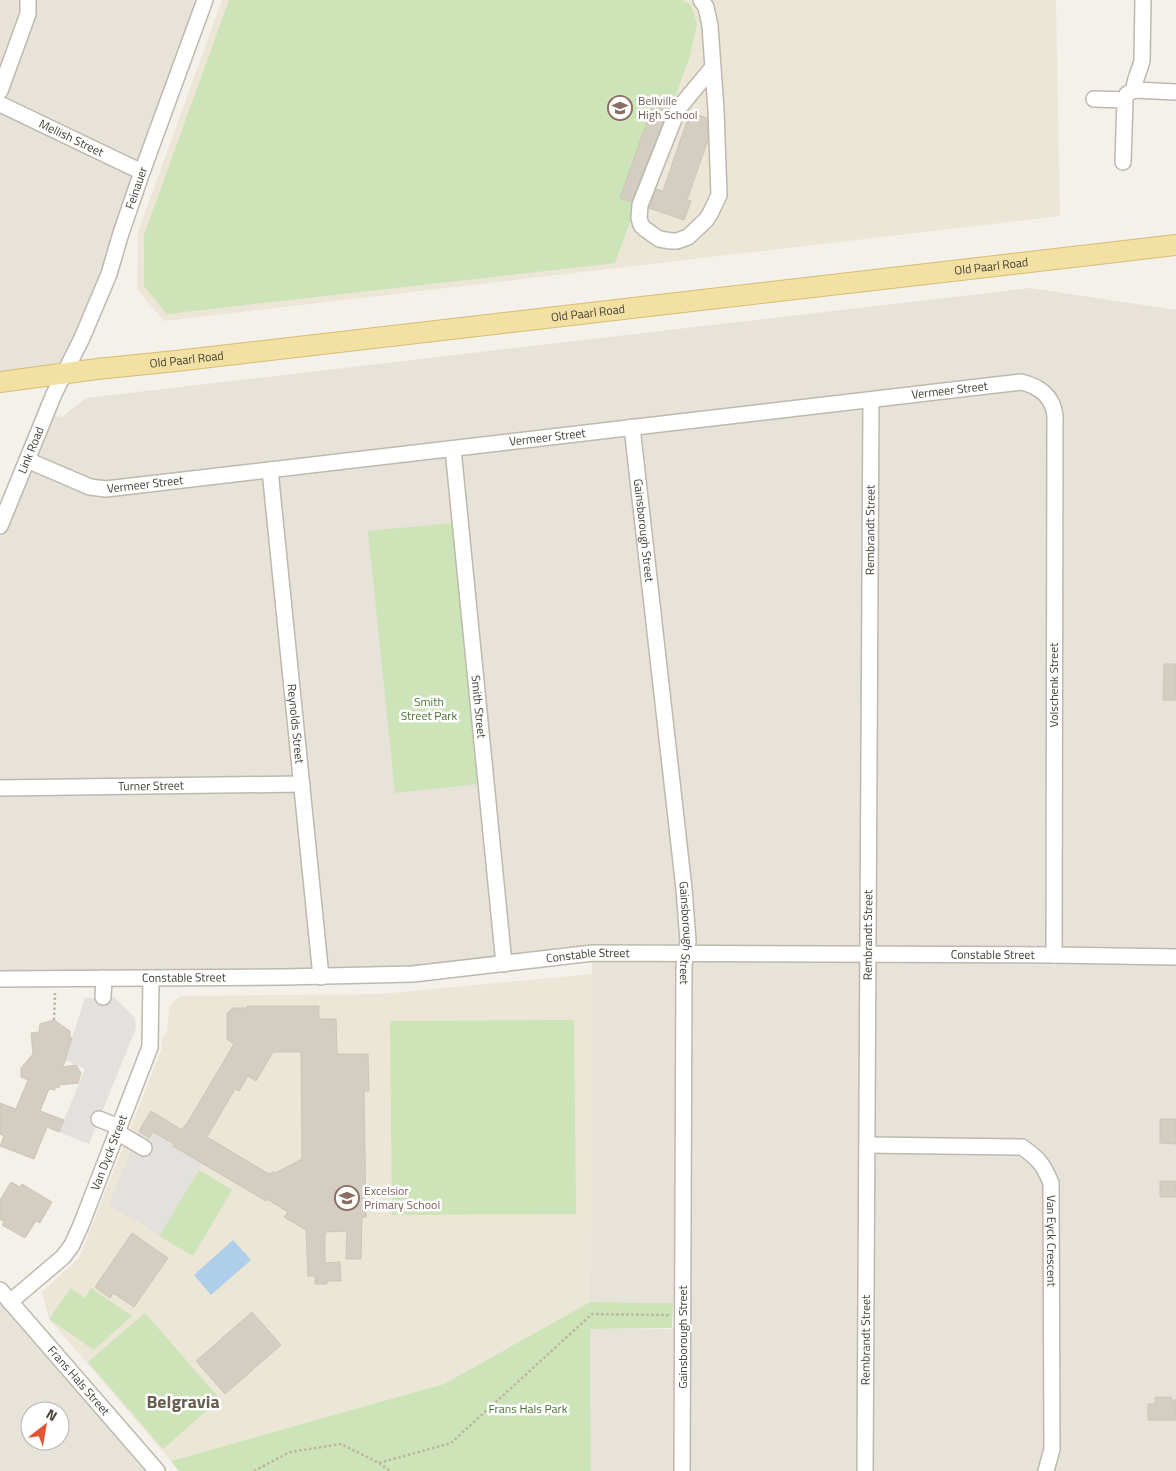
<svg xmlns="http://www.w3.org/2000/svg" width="1176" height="1471" font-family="'Titillium Web',sans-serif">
  <rect width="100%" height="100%" fill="#f3f1ea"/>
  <!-- residential -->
  <path fill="#e7e3d9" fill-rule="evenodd" d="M0,0H207L68,371L0,379Z
    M1030,288L1176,310V1471H591L590,1329H682L681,1303L590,1302L592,955L412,975L0,980V528L46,415L62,417L86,398Z
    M0,1292L155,1471H0ZM30,1411H60V1441H30Z"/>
  <!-- education -->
  <path fill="#ebe6d6" d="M222,0H1056L1060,216L164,321L137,289L138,232Z
    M593,974L590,1302L444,1384L171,1461L49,1319L42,1292L79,1258L161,1051L162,1037L167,1033L169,1006L180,996L380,994Z"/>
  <!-- green -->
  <path fill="#cde3b8" d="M229,0H682L691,5L697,24L690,56L615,263L167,314L144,286V235Z
    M453,523L480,784L395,793L368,531Z
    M574,1020L576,1214L392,1215L390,1021Z
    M199,1170L232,1190L193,1256L159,1236Z
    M71,1288L85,1298L91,1288L132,1316L94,1350L49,1319Z
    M590,1302L673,1303L672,1328L590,1329L591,1471H179L171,1461L444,1384Z
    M145,1313L220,1399L163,1449L88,1362Z"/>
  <!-- parking -->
  <path fill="#e2e1de" d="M114,997L135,1018L136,1028L89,1144L59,1132L85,1069L65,1060L85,998Z
    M139,1131L149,1137L153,1132L202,1163L160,1235L109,1205Z"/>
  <!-- water -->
  <path fill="#aecee9" d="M233,1240L251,1260L211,1295L194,1275Z"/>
  <!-- building -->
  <path fill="#d4cdc1" stroke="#cec5b5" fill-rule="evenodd" d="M655,100L670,105L631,202L620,198Z
    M690,112L707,118L708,140L687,200L691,201L684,220L649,208L656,189L663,191Z
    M1164,664H1176V700H1163Z
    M247,1006H319V1019H336L337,1054H368L369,1091H364L366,1217H362L361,1259H346L347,1231L325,1232V1263L340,1262L341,1281H327V1284H315V1276H308L306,1230L284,1217L288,1212L267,1199L266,1201L173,1146L174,1144L153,1132L149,1138L139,1131L151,1111L182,1130L185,1125H186L234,1044L227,1039V1013L233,1008H247ZM273,1052H301L302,1159L275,1173L273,1172L269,1174L207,1137L235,1089L239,1091L248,1076L256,1081Z
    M54,1020L70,1031V1037L72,1038L63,1067L76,1065L81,1073L78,1083L59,1085L60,1087L55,1088V1090L49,1089L40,1111L64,1120L59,1132L47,1127L34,1159L0,1146L4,1136L0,1134V1103L16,1109L28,1080L21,1077V1068L33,1054L31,1033L39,1032L40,1024Z
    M1160,1119H1176V1144L1160,1143Z
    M1160,1181H1176V1197H1160Z
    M11,1182L20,1187L22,1184L52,1202L40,1223L36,1221L25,1238L2,1225L4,1222L0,1219V1200Z
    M132,1233L168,1258L134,1307L113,1293L110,1298L95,1287Z
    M252,1312L281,1345L225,1394L196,1361Z
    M1155,1397H1171V1400H1176V1420H1148V1404H1155Z"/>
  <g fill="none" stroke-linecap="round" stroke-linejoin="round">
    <defs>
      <g id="minor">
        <path d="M701,0L706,7L710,26L716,110L719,195L711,212L706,220L688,237L677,241H671L659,239L645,229L641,225L639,218L640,205L678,109L713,67"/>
        <path d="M1134,90C1134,79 1140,71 1142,60L1143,0"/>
        <path d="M0,91L28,14V0"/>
        <path d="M1127,94L1134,90L1176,92"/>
        <path d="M1094,99L1125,100L1123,162"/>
        <path id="s1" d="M0,104L142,172"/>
        <path id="s2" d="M632,427L684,889L688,941L684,965L682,1471"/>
        <path id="s3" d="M453,449L504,964"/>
        <path id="s4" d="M27,460L90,487L106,489L1021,382C1039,386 1053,396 1055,416L1054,955"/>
        <path id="s5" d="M270,470L321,977"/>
        <path id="s6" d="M0,526L54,394L82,338L109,274L121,233L142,172L205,0"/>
        <path id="s7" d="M0,788L302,784"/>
        <path id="s8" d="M0,979L283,977L413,974L593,953L1054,955L1176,957"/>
        <path d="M103,997L104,978"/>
        <path d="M99,1119L119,1127"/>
        <path d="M117,1132L144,1148"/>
        <path id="s9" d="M867,1145L1022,1147C1039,1159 1043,1164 1051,1183L1052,1449L1046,1471"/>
        <path id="s10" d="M0,1290L157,1471"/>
        <path id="s11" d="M10,1302L63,1257L72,1245L81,1225L150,1047L151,978"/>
        <path id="s12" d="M865,1471L871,400"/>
      </g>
      <g id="major">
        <path id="s13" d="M0,382L97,369L176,361L1176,245"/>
      </g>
    </defs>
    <!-- minor casing -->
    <use href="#minor" stroke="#beb9ae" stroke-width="18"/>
    <!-- major casing -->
    <use href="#major" stroke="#d7be75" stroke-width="22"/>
    <!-- path -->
    <path stroke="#beb5a1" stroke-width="2.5" stroke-dasharray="2.5 2.5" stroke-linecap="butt" d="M54,1020L55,993
      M379,1463L451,1443L592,1314L669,1315
      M254,1471L290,1452L341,1444L379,1463L390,1471"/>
    <!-- minor -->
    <use href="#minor" stroke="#fff" stroke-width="15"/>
    <!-- major -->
    <use href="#major" stroke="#f3e0a3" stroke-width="20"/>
  </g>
  <!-- icons -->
  <defs>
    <symbol id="school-ring" viewBox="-11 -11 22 22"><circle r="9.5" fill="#fff" stroke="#8d6e63" stroke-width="1.5"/><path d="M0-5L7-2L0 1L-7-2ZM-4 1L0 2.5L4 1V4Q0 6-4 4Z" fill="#8d6e63"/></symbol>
  </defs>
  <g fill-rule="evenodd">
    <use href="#school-ring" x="606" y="94" width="28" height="28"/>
    <use href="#school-ring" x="333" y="1184" width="28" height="28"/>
  </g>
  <g text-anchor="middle" stroke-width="5" stroke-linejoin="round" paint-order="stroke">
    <!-- education labels -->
    <g font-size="12" fill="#785e54" stroke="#fff" text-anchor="start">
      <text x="638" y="105">Bellville<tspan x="638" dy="14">High School</tspan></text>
      <text x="364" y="1195">Excelsior<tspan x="364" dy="14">Primary School</tspan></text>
    </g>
    <!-- street labels -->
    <g font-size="12" fill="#464239" stroke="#fff">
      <text dy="4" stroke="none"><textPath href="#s1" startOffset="79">Mellish Street</textPath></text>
      <text dy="4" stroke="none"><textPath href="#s6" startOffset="365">Feinauer</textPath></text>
      <text dy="4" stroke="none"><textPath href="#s13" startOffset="998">Old Paarl Road</textPath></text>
      <text dy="4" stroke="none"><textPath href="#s13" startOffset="592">Old Paarl Road</textPath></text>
      <text dy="4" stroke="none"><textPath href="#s13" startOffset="188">Old Paarl Road</textPath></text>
      <text dy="4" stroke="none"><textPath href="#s4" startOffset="934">Vermeer Street</textPath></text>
      <text dy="4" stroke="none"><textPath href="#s4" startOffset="529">Vermeer Street</textPath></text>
      <text dy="4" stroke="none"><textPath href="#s6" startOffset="82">Link Road</textPath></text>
      <text dy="4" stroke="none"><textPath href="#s4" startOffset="124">Vermeer Street</textPath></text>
      <text dy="4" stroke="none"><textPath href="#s2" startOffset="104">Gainsborough Street</textPath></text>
      <text dy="4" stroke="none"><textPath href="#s12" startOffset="941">Rembrandt Street</textPath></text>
      <text transform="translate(1054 685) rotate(-90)" y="4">Volschenk Street</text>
      <text dy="4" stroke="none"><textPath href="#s3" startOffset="259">Smith Street</textPath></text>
      <text dy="4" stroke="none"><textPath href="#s5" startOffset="255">Reynolds Street</textPath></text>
      <text dy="4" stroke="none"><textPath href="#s7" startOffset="151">Turner Street</textPath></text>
      <text dy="4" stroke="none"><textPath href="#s2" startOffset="509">Gainsborough Street</textPath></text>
      <text dy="4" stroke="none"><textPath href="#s12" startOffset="536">Rembrandt Street</textPath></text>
      <text dy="4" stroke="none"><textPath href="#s8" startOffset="994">Constable Street</textPath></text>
      <text dy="4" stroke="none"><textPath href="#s8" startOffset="589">Constable Street</textPath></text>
      <text dy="4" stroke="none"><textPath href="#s8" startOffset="184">Constable Street</textPath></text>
      <text dy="4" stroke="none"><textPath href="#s11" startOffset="184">Van Dyck Street</textPath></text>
      <text dy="4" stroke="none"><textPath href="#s9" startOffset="260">Van Eyck Crescent</textPath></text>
      <text transform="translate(683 1337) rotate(-90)" y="4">Gainsborough Street</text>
      <text dy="4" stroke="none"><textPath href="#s12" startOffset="131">Rembrandt Street</textPath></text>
      <text dy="4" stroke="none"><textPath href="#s10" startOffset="120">Frans Hals Street</textPath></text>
    </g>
    <!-- park labels -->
    <g font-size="12" fill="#487232" stroke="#fff">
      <text x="429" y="706">Smith<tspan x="429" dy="14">Street Park</tspan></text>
      <text x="528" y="1413">Frans Hals Park</text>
    </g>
    <!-- district labels -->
    <g font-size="18" font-weight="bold" fill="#686051" stroke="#fff">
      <text x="183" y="1408">Belgravia</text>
    </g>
  </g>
  <!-- north arrow -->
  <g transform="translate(45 1426) rotate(31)"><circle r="24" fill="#ffffff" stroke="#b5b3b0"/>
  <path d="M0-4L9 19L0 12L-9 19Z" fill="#e25533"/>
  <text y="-8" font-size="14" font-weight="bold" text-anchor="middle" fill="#464239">N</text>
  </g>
</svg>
